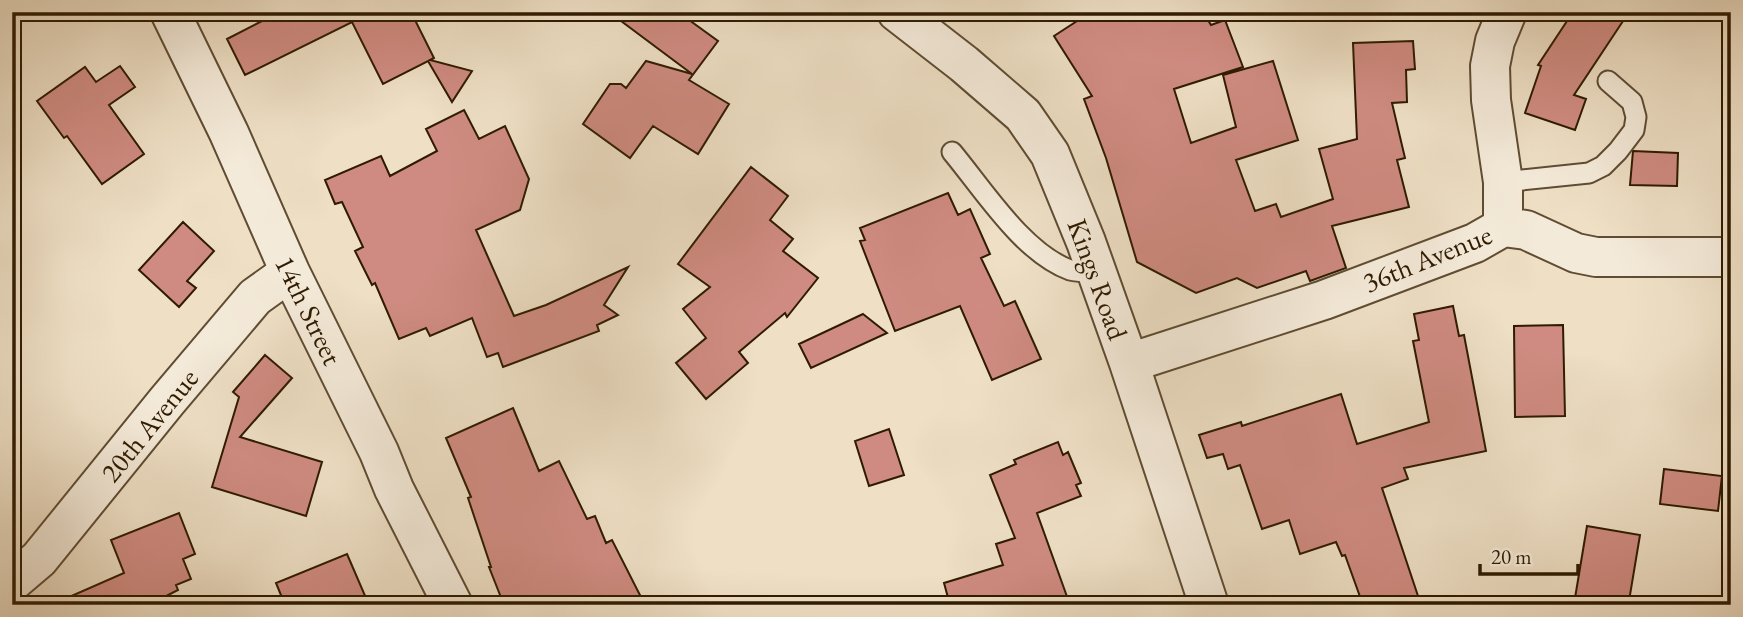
<svg xmlns="http://www.w3.org/2000/svg" width="1743" height="617" font-family="'EB Garamond',serif">
  <rect width="100%" height="100%" fill="#eedfc5"/>
  <filter id="stains"><feTurbulence type="fractalNoise" baseFrequency=".00286" numOctaves="4"/><feColorMatrix values="0 0 0 0 .2 0 0 0 0 .09 0 0 0 0 .02 0 0 0 .5 -.17"/></filter>
  <radialGradient id="worn" r=".72"><stop offset=".6" stop-color="#630" stop-opacity="0"/><stop offset="1" stop-color="#630" stop-opacity=".3"/></radialGradient>
  <!-- building -->
  <path fill="#cf8b81" stroke="#2f1b01" stroke-width="2" d="M260,12H411L434,58L430,60L472,71L452,102L428,61L383,84L352,22L245,75L227,39L264,20Z
    M609,12H678L718,41L689,80L729,104L698,154L653,126L630,158L583,124L610,84H621L626,88L646,61L692,74Z
    M1091,12H1203L1211,25L1225,20L1243,67L1174,89L1191,143L1236,127L1223,75L1273,61L1298,140L1236,160L1255,211L1276,204L1281,217L1333,199L1319,149L1357,139L1353,43L1413,41L1415,69L1406,70L1407,102L1392,103L1405,158L1397,160L1409,207L1332,226L1346,268L1310,281L1306,271L1257,288L1237,278L1196,293L1137,262L1106,158L1084,99L1092,96L1054,36Z
    M1573,12H1629L1574,95L1586,99L1575,130L1525,113L1541,66L1538,65Z
    M120,66L135,87L109,105L144,154L102,184L67,136L64,138L37,101L85,67L96,82Z
    M464,110L479,139L505,126L529,179L520,210L476,230L514,316L546,305L628,267L604,305L618,315L597,325L599,331L503,367L498,353L487,357L472,318L430,336L426,328L399,339L375,283L372,285L355,251L363,247L342,202L335,204L325,180L381,156L390,176L437,151L426,129Z
    M1633,151L1678,153L1677,186L1630,185Z
    M751,167L788,196L770,220L793,239L783,251L818,278L787,317L785,313L739,352L748,363L706,399L676,363L706,338L683,309L710,287L678,264Z
    M948,193L958,215L970,209L990,254L981,258L1004,306L1015,301L1041,359L992,380L960,306L895,331L860,241L865,240L860,228Z
    M183,222L214,251L187,281L196,288L179,307L139,270Z
    M1453,306L1459,336L1464,335L1486,451L1404,468L1408,479L1382,488L1421,605H1363L1345,555L1342,556L1336,542L1300,554L1289,520L1262,529L1240,465L1228,469L1223,454L1207,458L1199,435L1241,422L1242,426L1341,394L1357,444L1429,422L1413,341L1419,340L1414,314Z
    M863,314L887,333L811,368L799,344Z
    M1563,325L1565,416L1515,417L1514,326Z
    M265,355L292,378L240,437L322,462L306,516L212,487L239,397L233,392Z
    M513,408L539,471L559,461L587,519L595,516L606,543L612,540L645,605H504L489,567H491L468,498L471,497L446,438Z
    M889,429L904,475L869,486L855,441Z
    M1058,442L1063,455L1068,452L1081,483L1076,485L1081,496L1037,513L1070,605H950L944,583L1003,565L996,544L1015,538L990,475L1016,464L1014,460Z
    M1664,469L1722,476L1718,511L1660,504Z
    M179,513L195,554L183,559L191,579L176,585L178,590L149,605H51L124,573L111,540Z
    M1587,526L1640,535L1629,601L1575,598Z
    M347,554L369,605H285L276,583Z"/>
  <g fill="none" stroke-linecap="round" stroke-linejoin="round">
    <defs>
      <path id="lane" d="M952,152C983,189 1023,253 1070,270C1077,272 1088,272 1096,272
        M1503,182L1589,173L1603,166L1618,151L1634,130L1636,117L1632,102L1608,81"/>
      <path id="street" d="M170,12L229,133L290,272L379,452L394,489L453,605
        M897,12L964,64L1023,115L1050,154L1086,242L1129,363L1209,605
        M1503,227V182L1491,100L1490,66L1495,41L1507,12
        M1129,363L1324,300L1475,243L1503,227L1526,230L1576,253L1596,257H1731
        M12,582L39,559L167,401L255,297L290,272"/>
    </defs>
    <!-- lane casing -->
    <use href="#lane" stroke="#5f4c32" stroke-width="23"/>
    <!-- street casing -->
    <use href="#street" stroke="#5f4c32" stroke-width="42"/>
    <!-- lane -->
    <use href="#lane" stroke="#f4ead9" stroke-width="19"/>
    <!-- street -->
    <use href="#street" stroke="#f4ead9" stroke-width="38"/>
  </g>
  <g text-anchor="middle" stroke-width="5" stroke-linejoin="round" paint-order="stroke">
    <!-- street labels -->
    <g font-size="28" fill="#2f1b01" stroke="#f4ead9">
      <text transform="translate(1427 258) rotate(-22)" y="10">36th Avenue</text>
      <text transform="translate(1098 279) rotate(70)" y="10">Kings Road</text>
      <text transform="translate(309 310) rotate(64)" y="10">14th Street</text>
      <text transform="translate(149 425) rotate(-51)" y="10">20th Avenue</text>
    </g>
  </g>
  <!-- margin -->
  <rect width="1743" height="617" fill="none" stroke="#eedfc5" stroke-width="42"/>
  <rect x="14" y="14" width="1715" height="589" fill="none" stroke="#2f1b01" stroke-width="3.5"/>
  <rect x="21" y="21" width="1701" height="575" fill="none" stroke="#2f1b01" stroke-width="2"/>
  <!-- scale -->
  <path d="M1480 564v10h98v-10" fill="none" stroke="#2f1b01" stroke-width="3.5"/>
  <text x="1491" y="564" font-size="21" fill="#2f1b01" stroke="#f4ead9" stroke-width="5" paint-order="stroke">20 m</text>
  <rect width="100%" height="100%" filter="url(#stains)"/>
  <rect width="100%" height="100%" fill="url(#worn)"/>
</svg>
